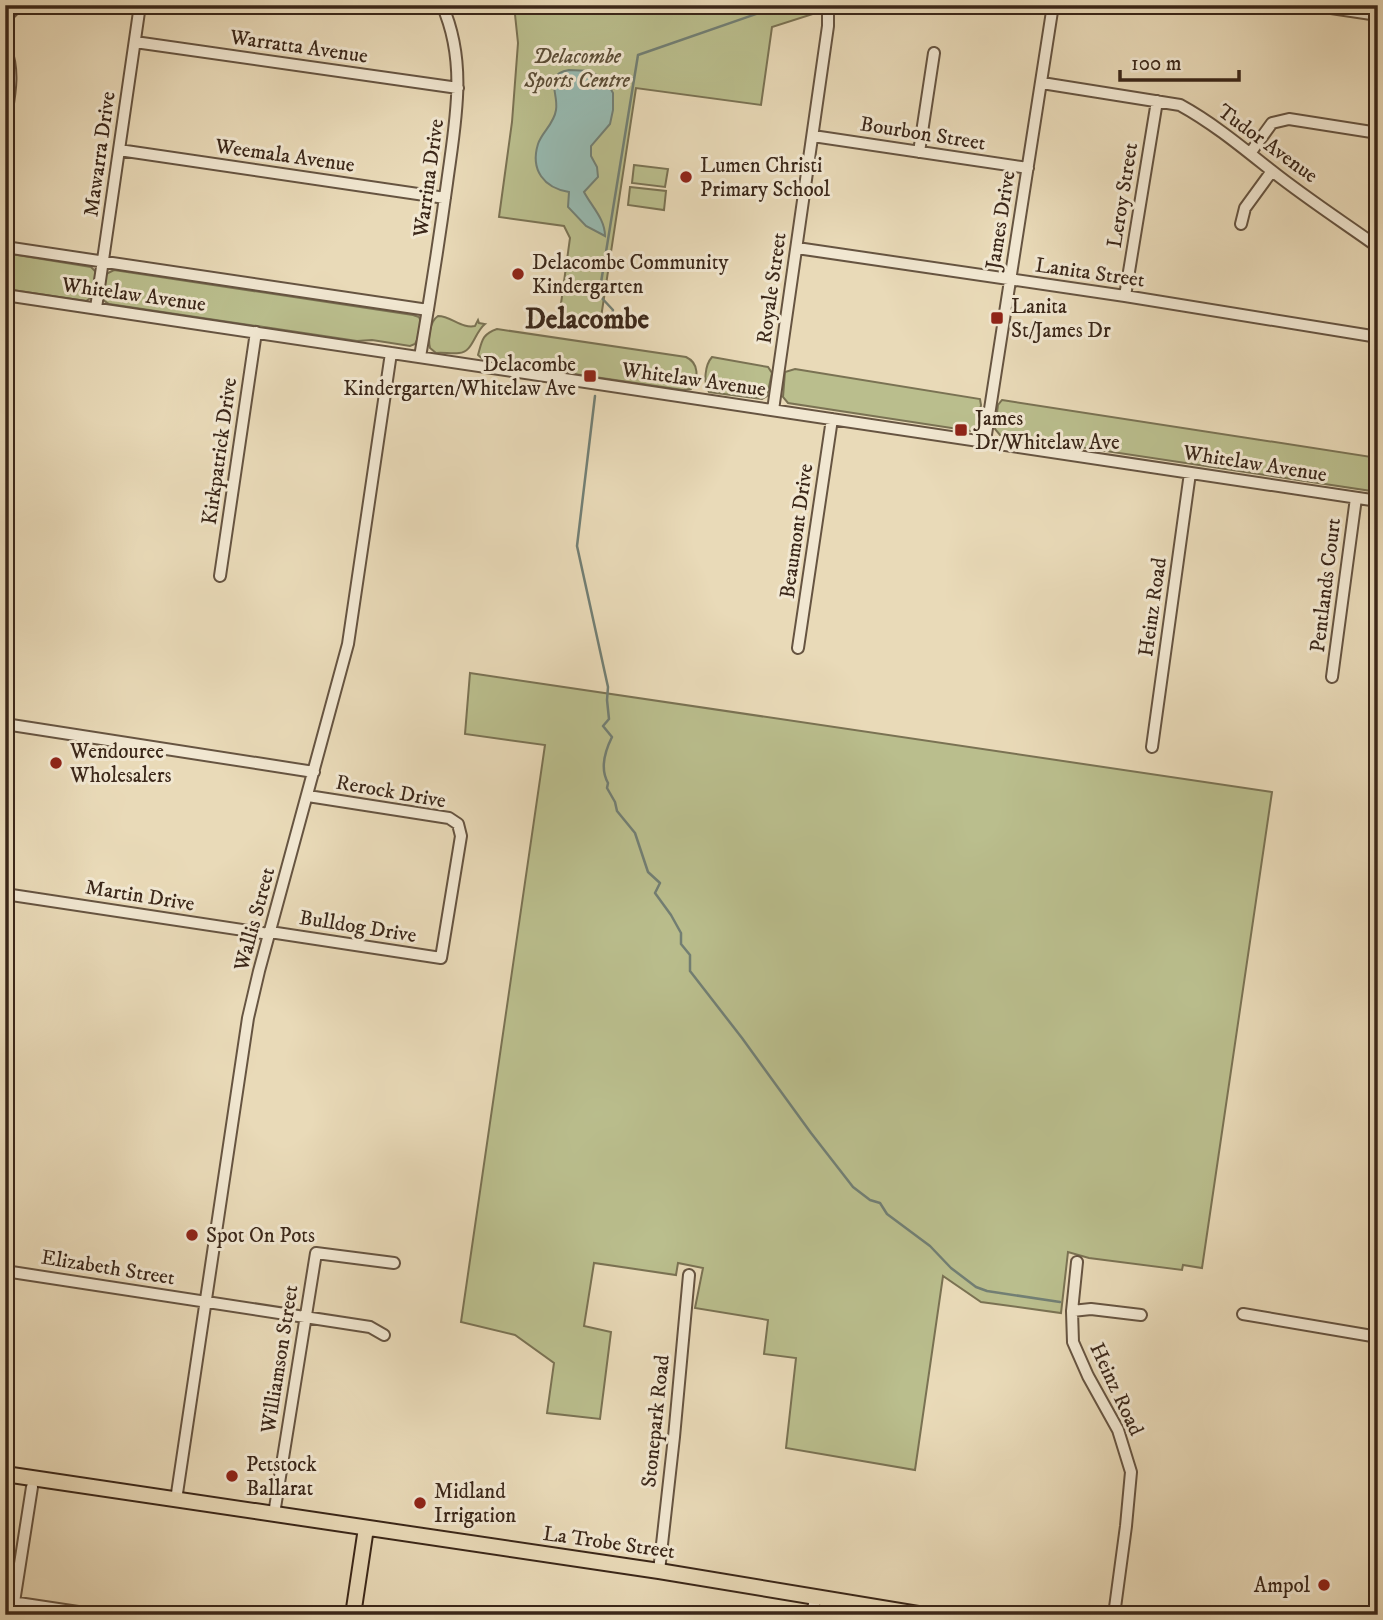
<svg xmlns="http://www.w3.org/2000/svg" width="1383" height="1620" font-family="'IM FELL DW Pica',serif">
  <rect width="100%" height="100%" fill="#e9dab8"/>
  <filter id="stains"><feTurbulence type="fractalNoise" baseFrequency=".00286" numOctaves="4"/><feColorMatrix values="0 0 0 0 .2 0 0 0 0 .09 0 0 0 0 .02 0 0 0 .5 -.17"/></filter>
  <radialGradient id="worn" r=".72"><stop offset=".6" stop-color="#630" stop-opacity="0"/><stop offset="1" stop-color="#630" stop-opacity=".3"/></radialGradient>
  <!-- green -->
  <path fill="#babe8d" stroke="#7a7253" stroke-width="2" d="M514,5H818L816,13L772,27L761,105L636,88L600,324L559,318L570,238L564,226L499,217L512,122L518,43Z
    M634,165L668,169L665,187L632,183Z
    M630,187L666,191L664,210L628,205Z
    M5,253L91,267L96,272L92,297L86,301L5,289Z
    M114,270L413,315L419,317L421,322L417,340L415,344L410,346L372,340L357,341L109,304L103,300L106,274Z
    M438,316C451,316 462,329 475,326L478,320L479,323L485,324C474,333 473,352 459,353C451,354 443,352 436,353L430,348C428,339 429,322 438,316Z
    M497,329L686,357C699,363 699,378 691,389L683,390L485,361L478,355C482,341 482,334 497,329Z
    M712,357L768,367L772,373L767,396L762,399L709,392C703,382 705,365 712,357Z
    M795,369L980,399L981,405L977,427L971,431L788,403L783,397L785,372Z
    M1002,400L1378,458V492L1000,435L995,429L998,405Z
    M470,673L1272,792L1202,1268L1183,1265L1182,1270L1089,1258L1068,1252L1061,1313L981,1302L943,1276L915,1470L786,1448L796,1358L764,1354L768,1320L695,1308L703,1268L678,1263L676,1275L594,1263L584,1326L611,1332L600,1419L547,1413L554,1363L515,1335L461,1322L545,745L465,734Z"/>
  <!-- water -->
  <path fill="#97bab1" stroke="#727f74" stroke-width="2" d="M569,70L591,71L608,84L613,93V110L610,124L591,146V156L597,167L598,177L584,192C592,207 605,219 605,236L586,226L568,207L569,192C544,188 530,170 538,144C542,132 554,124 556,110C559,93 543,74 569,70Z"/>
  <g fill="none" stroke-linecap="round" stroke-linejoin="round">
    <!-- stream -->
    <path stroke="#727f74" stroke-width="2.5" d="M610,325L613,310L599,295L638,55L782,5
      M595,396L577,546L608,687L607,700L609,719L603,726L612,737C605,751 600,769 608,783L607,788L615,802L617,811L635,833L648,872L660,883L655,893L671,915L681,933V944L690,955V971L742,1038L811,1133L853,1187L870,1200L880,1203L887,1214L930,1246L951,1268L976,1287L987,1291L1060,1302"/>
    <defs>
      <path id="minor" d="M1311,5L1378,15
        M5,18L18,5
        M135,42L458,88
        M5,47C15,73 9,96 5,122
        M1042,83L1180,105C1213,123 1243,148 1272,171C1306,198 1343,222 1378,247
        M813,136L1028,168
        M119,150L445,198
        M919,152L934,53
        M1251,152L1272,123L1289,119L1378,133
        M1241,224L1245,208L1272,171
        M5,247L428,310
        M797,248L1125,296L1378,337
        M5,295L1378,501
        M1125,296L1157,101
        M96,308L140,5
        M420,357C430,299 439,241 447,183C455,123 468,63 442,5
        M773,410L828,26V5
        M985,441L1053,5
        M220,576L256,332
        M798,648L832,419
        M1332,677L1356,498
        M5,724L314,772
        M1152,747L1190,473
        M5,894L269,934
        M270,932L441,958L461,836L458,824L449,818L308,796
        M1077,1262L1072,1311L1073,1342L1088,1376L1118,1430L1131,1472L1126,1526L1114,1615
        M5,1271L370,1327L384,1335
        M1072,1311L1091,1309L1141,1315
        M1243,1314L1378,1337
        M176,1500L248,1018L259,971L348,644L391,353
        M274,1514L316,1253L394,1263
        M659,1571L674,1437L689,1275
        M5,1601L98,1615
        M12,1615L32,1487
        M812,1615L814,1604"/>
      <path id="major" d="M5,1474L659,1571L924,1615
        M353,1615L366,1528"/>
    </defs>
    <!-- minor casing -->
    <use href="#minor" stroke="#665441" stroke-width="14"/>
    <!-- major casing -->
    <use href="#major" stroke="#3b2719" stroke-width="18"/>
    <!-- minor -->
    <use href="#minor" stroke="#f1e7d1" stroke-width="10"/>
    <!-- major -->
    <use href="#major" stroke="#e9dab8" stroke-width="14"/>
  </g>
  <!-- markers -->
  <g fill="#8f2418" stroke="#f1e7d1" stroke-width="2.5">
    <circle cx="686" cy="177" r="7"/>
    <circle cx="518" cy="274" r="7"/>
    <rect x="990" y="311" width="14" height="14" rx="3.5"/>
    <rect x="583" y="369" width="14" height="14" rx="3.5"/>
    <rect x="954" y="423" width="14" height="14" rx="3.5"/>
    <circle cx="56" cy="763" r="7"/>
    <circle cx="192" cy="1235" r="7"/>
    <circle cx="232" cy="1476" r="7"/>
    <circle cx="420" cy="1503" r="7"/>
    <circle cx="1324" cy="1585" r="7"/>
  </g>
  <g text-anchor="middle" stroke-width="6" stroke-linejoin="round" paint-order="stroke">
    <!-- street labels -->
    <g font-size="21" fill="#3b2719" stroke="#f1e7d1">
      <text transform="translate(299 46) rotate(8)" y="7">Warratta Avenue</text>
      <text transform="translate(923 133) rotate(9)" y="7">Bourbon Street</text>
      <text transform="translate(1268 143) rotate(36)" y="7">Tudor Avenue</text>
      <text transform="translate(99 154) rotate(-82)" y="7">Mawarra Drive</text>
      <text transform="translate(285 155) rotate(8)" y="7">Weemala Avenue</text>
      <text transform="translate(428 178) rotate(-82)" y="7">Warrina Drive</text>
      <text transform="translate(1122 195) rotate(-81)" y="7">Leroy Street</text>
      <text transform="translate(1000 220) rotate(-81)" y="7">James Drive</text>
      <text transform="translate(1090 272) rotate(8)" y="7">Lanita Street</text>
      <text transform="translate(771 288) rotate(-82)" y="7">Royale Street</text>
      <text transform="translate(134 294) rotate(8)" y="7">Whitelaw Avenue</text>
      <text transform="translate(694 379) rotate(8)" y="7">Whitelaw Avenue</text>
      <text transform="translate(219 451) rotate(-82)" y="7">Kirkpatrick Drive</text>
      <text transform="translate(1255 463) rotate(9)" y="7">Whitelaw Avenue</text>
      <text transform="translate(796 531) rotate(-82)" y="7">Beaumont Drive</text>
      <text transform="translate(1325 585) rotate(-83)" y="7">Pentlands Court</text>
      <text transform="translate(1152 607) rotate(-82)" y="7">Heinz Road</text>
      <text transform="translate(391 791) rotate(10)" y="7">Rerock Drive</text>
      <text transform="translate(140 895) rotate(9)" y="7">Martin Drive</text>
      <text transform="translate(254 919) rotate(-75)" y="7">Wallis Street</text>
      <text transform="translate(358 926) rotate(9)" y="7">Bulldog Drive</text>
      <text transform="translate(108 1267) rotate(9)" y="7">Elizabeth Street</text>
      <text transform="translate(279 1359) rotate(-81)" y="7">Williamson Street</text>
      <text transform="translate(1117 1389) rotate(65)" y="7">Heinz Road</text>
      <text transform="translate(655 1421) rotate(-84)" y="7">Stonepark Road</text>
      <text transform="translate(609 1542) rotate(8)" y="7">La Trobe Street</text>
    </g>
    <!-- park labels -->
    <g font-size="21" font-style="italic" fill="#5b4d36" stroke="#f1e7d1">
      <text x="577" y="63">Delacombe<tspan x="577" dy="24">Sports Centre</tspan></text>
    </g>
    <!-- poi labels -->
    <g font-size="21" fill="#3b2719" stroke="#f1e7d1" text-anchor="start">
      <text x="700" y="172">Lumen Christi<tspan x="700" dy="24">Primary School</tspan></text>
      <text x="532" y="269">Delacombe Community<tspan x="532" dy="24">Kindergarten</tspan></text>
      <text x="1011" y="313">Lanita<tspan x="1011" dy="24">St/James Dr</tspan></text>
      <text x="576" y="371" text-anchor="end">Delacombe<tspan x="576" dy="24">Kindergarten/Whitelaw Ave</tspan></text>
      <text x="975" y="425">James<tspan x="975" dy="24">Dr/Whitelaw Ave</tspan></text>
      <text x="70" y="758">Wendouree<tspan x="70" dy="24">Wholesalers</tspan></text>
      <text x="206" y="1242">Spot On Pots</text>
      <text x="246" y="1471">Petstock<tspan x="246" dy="24">Ballarat</tspan></text>
      <text x="434" y="1498">Midland<tspan x="434" dy="24">Irrigation</tspan></text>
      <text x="1310" y="1592" text-anchor="end">Ampol</text>
    </g>
    <!-- district labels -->
    <g font-size="28" font-weight="bold" fill="#3b2719" stroke="#f1e7d1">
      <text x="587" y="328">Delacombe</text>
    </g>
  </g>
  <!-- margin -->
  <rect width="1383" height="1620" fill="none" stroke="#e9dab8" stroke-width="28"/>
  <rect x="7" y="7" width="1369" height="1606" fill="none" stroke="#3b2719" stroke-width="3.5"/>
  <rect x="14" y="14" width="1355" height="1592" fill="none" stroke="#3b2719" stroke-width="2"/>
  <!-- scale -->
  <path d="M1120 70v10h119v-10" fill="none" stroke="#3b2719" stroke-width="3.5"/>
  <text x="1131" y="70" font-size="21" fill="#3b2719" stroke="#f1e7d1" stroke-width="5" paint-order="stroke">100 m</text>
  <rect width="100%" height="100%" filter="url(#stains)"/>
  <rect width="100%" height="100%" fill="url(#worn)"/>
</svg>
